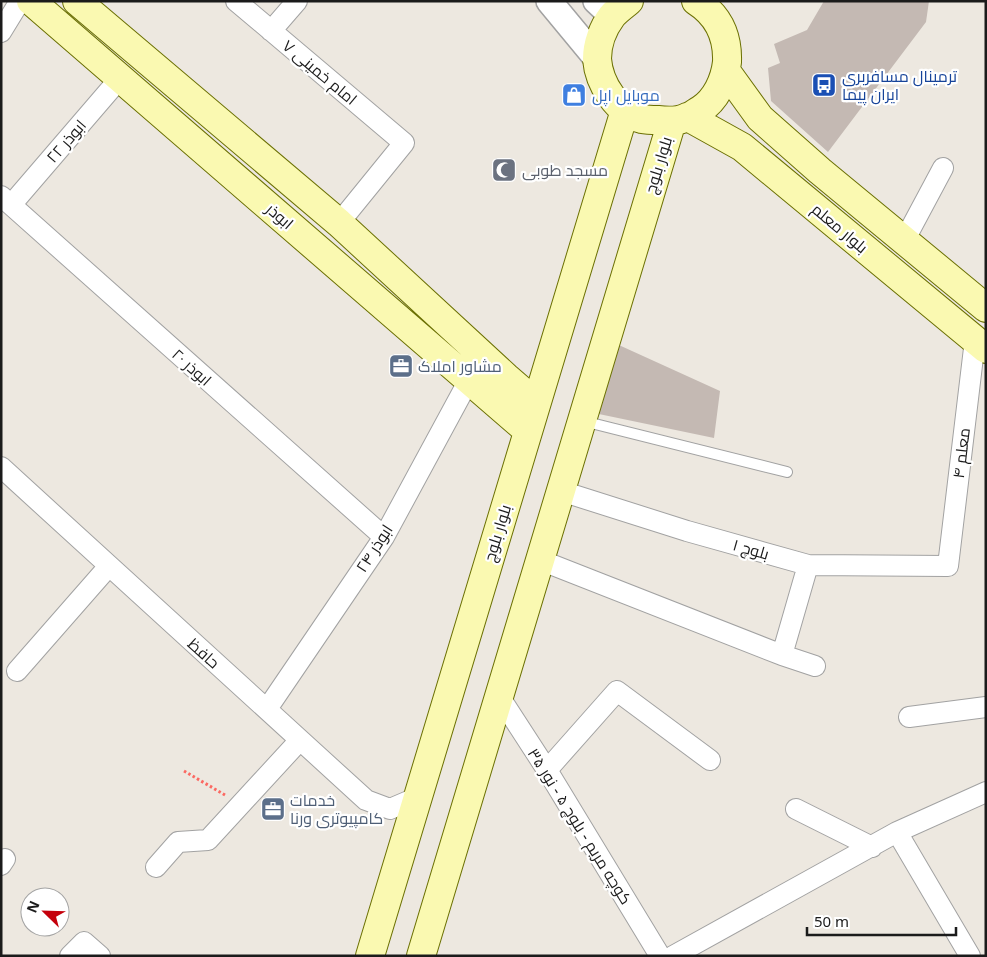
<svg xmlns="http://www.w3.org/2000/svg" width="987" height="957" font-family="'Noto Sans',Cairo,sans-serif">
  <rect width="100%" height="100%" fill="#ede8e0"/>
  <!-- building -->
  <path fill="#c4b9b3" d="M824,1H929L926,22L828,152L771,101L768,68L780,63L774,44L807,30Z
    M610,341L720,391L714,438L594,413Z"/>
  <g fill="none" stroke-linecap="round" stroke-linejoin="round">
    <defs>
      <path id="service" d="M583,421L787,472"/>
      <path id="minor" d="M236,1L404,143L339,223
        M271,31L297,1
        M1,32L20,1
        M1,196L384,537
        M11,205L121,77
        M904,241L943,168
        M1,467L366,800L390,809L418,797
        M561,491L687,531L808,565L948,566L975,340
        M540,560L782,655L815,666
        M782,655L808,565
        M17,671L109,566
        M499,696L547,770L660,956
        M267,709L384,537L469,380
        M909,717L986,707
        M547,770L617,691L710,760
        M796,809L872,847
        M897,832L970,956
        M1,865L5,859
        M156,867L178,842L208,840L300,740
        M70,956L84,942L100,956
        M673,956L897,832L986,792"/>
      <path id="tertiary" d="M549,1L597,59
        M596,1L612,16"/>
      <path id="secondary" d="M31,1L528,431
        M77,1L339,223L506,377L536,403
        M629,1C623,6 616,11 612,16C603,28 597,44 597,59C599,84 617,112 642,119C647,120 653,120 658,120C668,121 678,122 687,117C692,116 696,112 700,110C716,100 725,80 727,62C728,36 718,15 696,1
        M726,71L760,118L820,171L986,308
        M688,117L742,147L986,349
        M370,956L625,110
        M421,956L672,121"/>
    </defs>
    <!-- service casing -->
    <use href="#service" stroke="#a2a2a2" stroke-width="12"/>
    <!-- minor casing -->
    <use href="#minor" stroke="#a2a2a2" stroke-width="22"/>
    <!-- tertiary casing -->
    <use href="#tertiary" stroke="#a2a2a2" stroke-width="28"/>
    <!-- secondary casing -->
    <use href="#secondary" stroke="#6b7003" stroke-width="30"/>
    <!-- path -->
    <path stroke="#fb6962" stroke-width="3" stroke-dasharray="2.5 2.5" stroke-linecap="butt" d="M184,771L225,795"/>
    <!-- service -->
    <use href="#service" stroke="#fff" stroke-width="10"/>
    <!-- minor -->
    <use href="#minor" stroke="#fff" stroke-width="20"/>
    <!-- tertiary -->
    <use href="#tertiary" stroke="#fff" stroke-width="25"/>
    <!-- secondary -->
    <use href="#secondary" stroke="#faf9b1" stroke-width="28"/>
  </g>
  <!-- icons -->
  <defs>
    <symbol id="bus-square" viewBox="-11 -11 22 22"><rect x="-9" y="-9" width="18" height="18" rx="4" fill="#1a4fb4" stroke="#fff"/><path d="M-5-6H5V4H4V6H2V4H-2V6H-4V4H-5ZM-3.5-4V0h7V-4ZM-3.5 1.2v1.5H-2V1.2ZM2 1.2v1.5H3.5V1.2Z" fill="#fff"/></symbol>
    <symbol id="shop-square" viewBox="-11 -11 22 22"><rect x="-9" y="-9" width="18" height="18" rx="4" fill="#3f7fe0" stroke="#fff"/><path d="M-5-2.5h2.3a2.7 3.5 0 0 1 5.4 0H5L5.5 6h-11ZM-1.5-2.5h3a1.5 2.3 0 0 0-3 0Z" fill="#fff"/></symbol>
    <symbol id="mosque-square" viewBox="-11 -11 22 22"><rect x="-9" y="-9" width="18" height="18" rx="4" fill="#6b7280" stroke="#fff"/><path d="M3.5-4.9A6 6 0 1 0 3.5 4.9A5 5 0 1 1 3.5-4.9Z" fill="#fff"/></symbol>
    <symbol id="office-square" viewBox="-11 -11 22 22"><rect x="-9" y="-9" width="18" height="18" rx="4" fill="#5c6f8a" stroke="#fff"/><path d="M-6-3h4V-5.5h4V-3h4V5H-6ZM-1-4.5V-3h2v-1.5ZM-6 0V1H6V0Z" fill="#fff"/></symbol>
  </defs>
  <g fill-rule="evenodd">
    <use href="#bus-square" x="810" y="71" width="28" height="28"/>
    <use href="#shop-square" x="560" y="81" width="28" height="28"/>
    <use href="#mosque-square" x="490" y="156" width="28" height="28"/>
    <use href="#office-square" x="387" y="352" width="28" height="28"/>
    <use href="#office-square" x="259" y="795" width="28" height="28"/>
  </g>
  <g text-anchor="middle" stroke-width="4.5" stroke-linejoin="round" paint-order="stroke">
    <!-- street labels -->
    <g font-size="16" fill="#1b1b1b" stroke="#fff">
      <text transform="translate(320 72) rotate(40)" y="6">امام خمینی ۷</text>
      <text transform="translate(66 141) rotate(-49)" y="6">ابوذر ۲۲</text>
      <text transform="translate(658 165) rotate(-73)" y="6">بلوار بلوچ</text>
      <text transform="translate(280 216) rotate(41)" y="6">ابوذر</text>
      <text transform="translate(840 228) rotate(40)" y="6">بلوار معلم</text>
      <text transform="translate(192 367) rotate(42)" y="6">ابوذر ۲۰</text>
      <text transform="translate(961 453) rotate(-83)" y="6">معلم ۴</text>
      <text transform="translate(497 533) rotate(-73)" y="6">بلوار بلوچ</text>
      <text transform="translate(374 548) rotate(-57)" y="6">ابوذر ۲۴</text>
      <text transform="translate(751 549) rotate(16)" y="6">بلوچ ۱</text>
      <text transform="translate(204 653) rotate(42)" y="6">حافظ</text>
      <text transform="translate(580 826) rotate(58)" y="6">کوچه مریم - بلوچ ۵ - نور ۳۵</text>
    </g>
    <!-- transit labels -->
    <g font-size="16" fill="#164399" stroke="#fff" text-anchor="start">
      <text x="842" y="82">ترمینال مسافربری<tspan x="842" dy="18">ایران پیما</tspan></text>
    </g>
    <!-- shop labels -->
    <g font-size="16" fill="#366cbe" stroke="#fff" text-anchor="start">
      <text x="592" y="101">موبایل اپل</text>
    </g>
    <!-- worship labels -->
    <g font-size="16" fill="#5b616d" stroke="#fff" text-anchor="start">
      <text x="522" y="176">مسجد طوبی</text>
    </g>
    <!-- service labels -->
    <g font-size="16" fill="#4e5e75" stroke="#fff" text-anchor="start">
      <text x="418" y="372">مشاور املاک</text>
      <text x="290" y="806">خدمات<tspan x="290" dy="18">کامپیوتری ورنا</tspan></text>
    </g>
  </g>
  <!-- border -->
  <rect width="987" height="957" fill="none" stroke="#1b1b1b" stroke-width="5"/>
  <!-- north arrow -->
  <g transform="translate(45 912) rotate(293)"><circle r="24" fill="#ffffff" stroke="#a4a4a4"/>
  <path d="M0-4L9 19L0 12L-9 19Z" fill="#c5000c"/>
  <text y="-8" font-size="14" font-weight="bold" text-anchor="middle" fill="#1b1b1b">N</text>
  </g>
  <!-- scale -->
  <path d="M807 927v8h149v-8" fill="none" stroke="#1b1b1b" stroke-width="2.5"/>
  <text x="814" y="927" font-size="15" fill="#1b1b1b" stroke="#ffffff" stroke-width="4" paint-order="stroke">50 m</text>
</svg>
